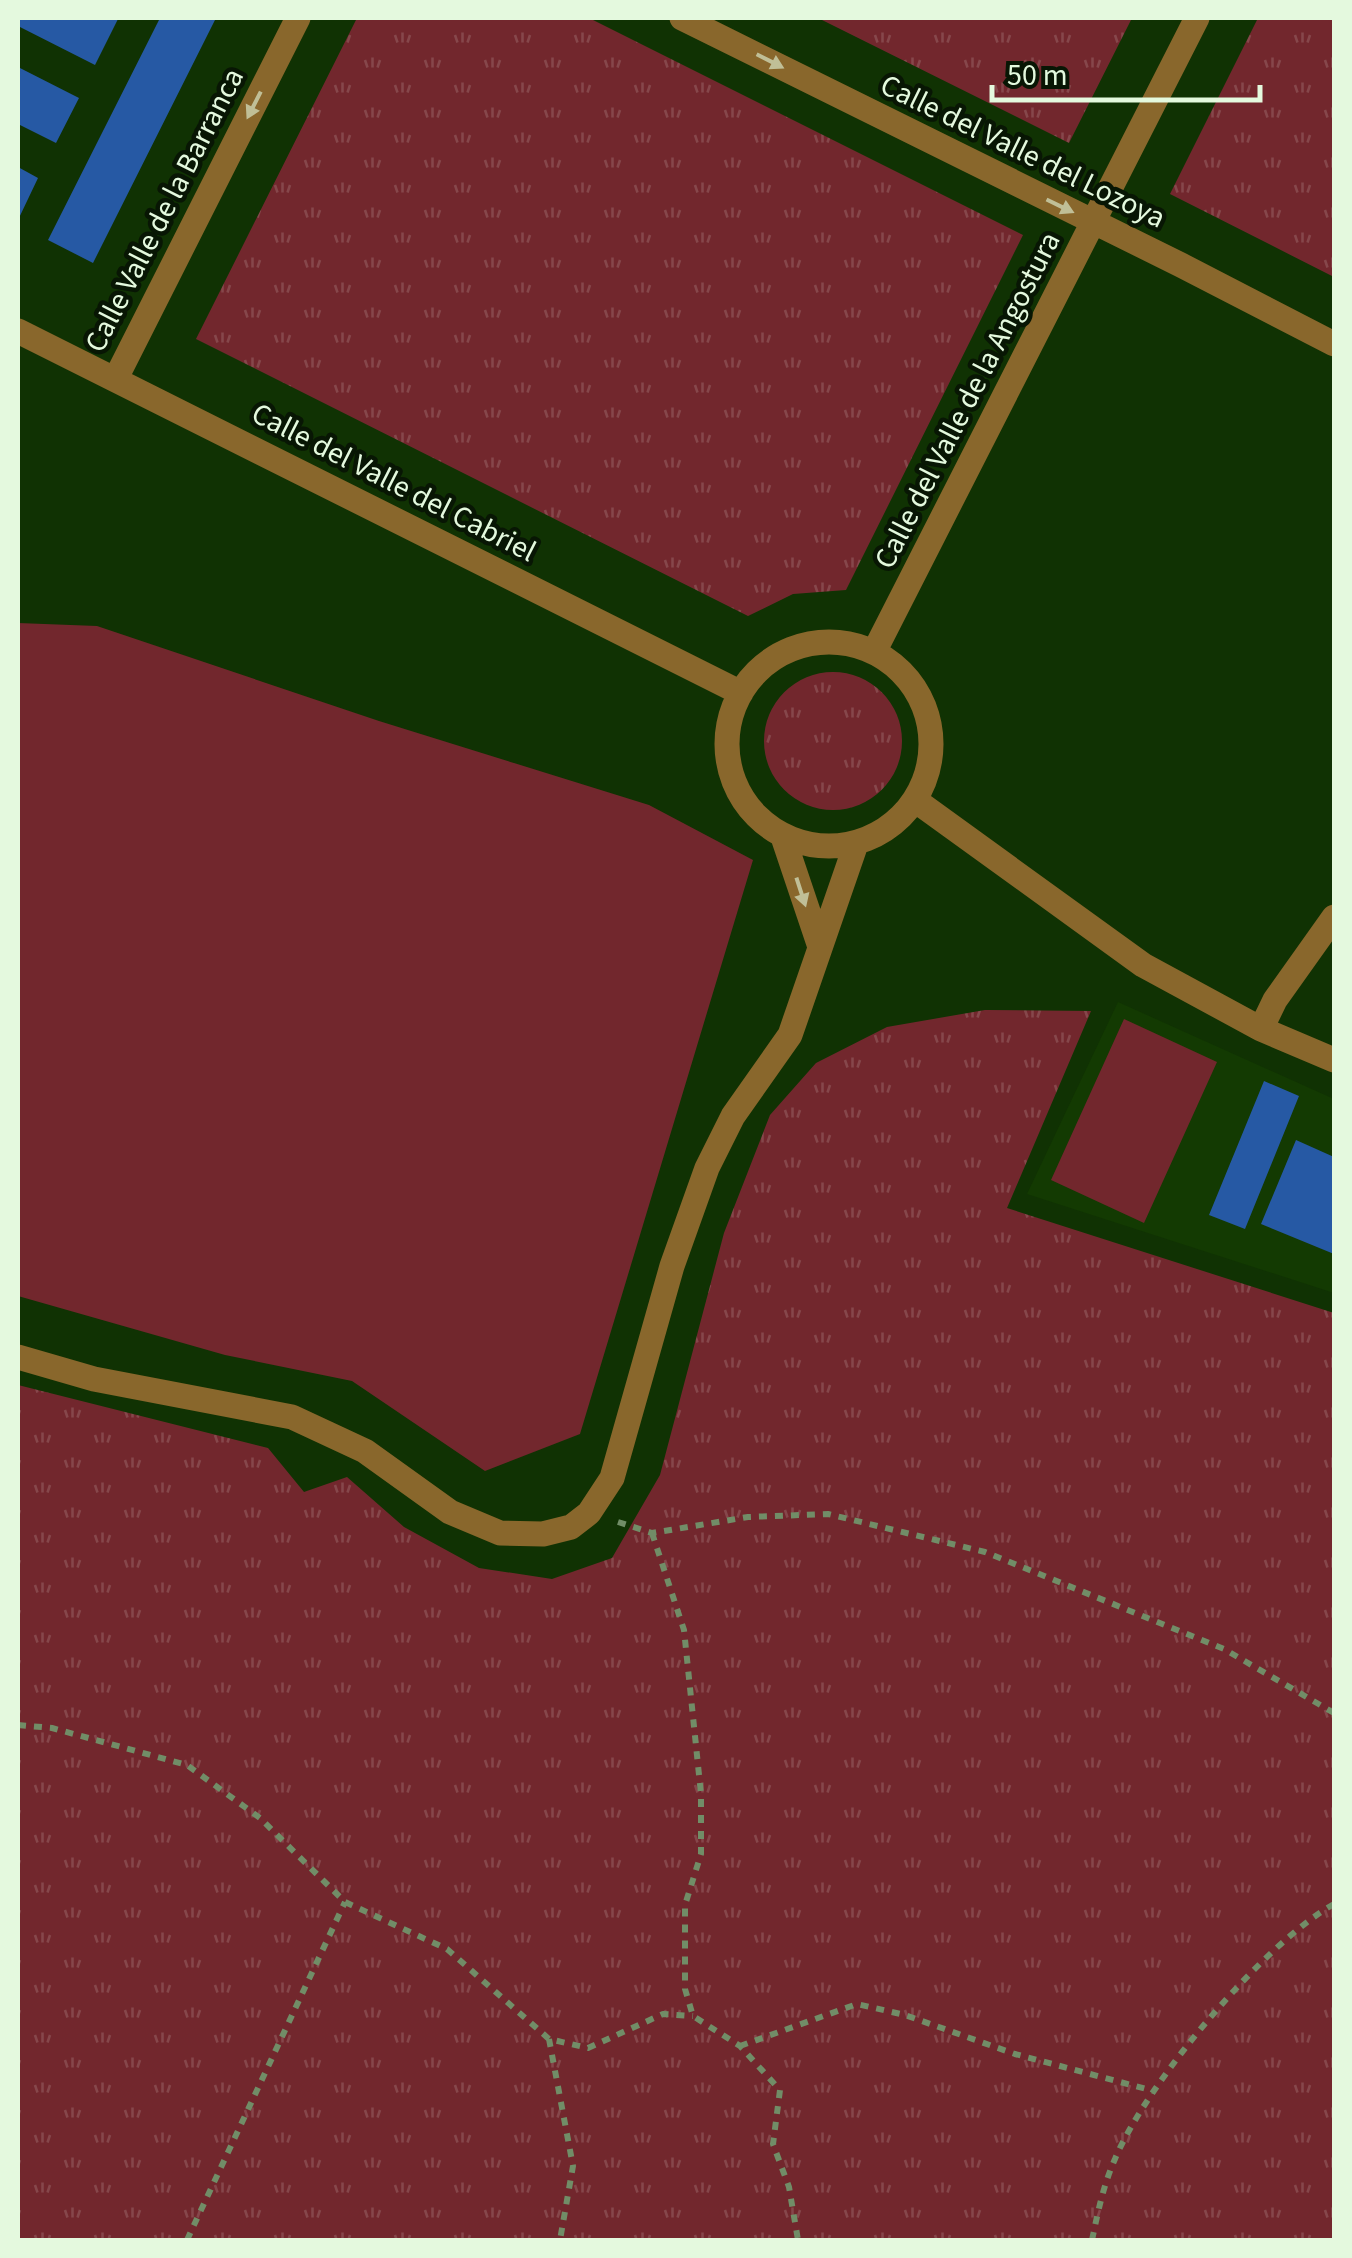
<svg xmlns="http://www.w3.org/2000/svg" width="1352" height="2258" font-family="'Source Sans 3',sans-serif">
  <defs>
    <pattern id="grass-tufts" width="24" height="20" patternUnits="userSpaceOnUse" patternTransform="scale(2.5)"><rect width="24" height="20" fill="#72272d"/><path d="M3 7l-1-3M5 7V3M7 7l1-3M15 17l-1-3M17 17v-4M19 17l1-3" fill="none" stroke="#86474b"/></pattern>
  </defs>
  <rect width="100%" height="100%" fill="#103203"/>
  <!-- built -->
  <path fill="#133a02" d="M1118,1002L1334,1099V1293L1027,1194Z"/>
  <!-- grass -->
  <path fill="url(#grass-tufts)" d="M357,18H589L1023,235L846,590L793,594L748,616L196,339Z
    M818,18H1132L1069,143Z
    M1258,18H1334V277L1170,194Z
    M764 741a69 69 0 1 1 138 0a69 69 0 1 1-138 0Z
    M985,1010L1091,1011L1007,1208L1334,1313V2240H18V1385L268,1448L304,1492L347,1477L404,1527L479,1568L552,1579L612,1558L660,1475L724,1233L770,1115L816,1063L887,1027Z"/>
  <!-- green -->
  <path fill="#72272d" d="M18,623L97,626L379,721L649,805L753,860L580,1434L485,1471L352,1381L225,1355L18,1296Z
    M1124,1019L1217,1062L1144,1223L1051,1180Z"/>
  <!-- building -->
  <path fill="#2659a4" d="M18,18H114L118,19L95,65L18,26Z
    M160,18H216L93,263L48,240Z
    M18,67L79,98L56,143L18,124Z
    M18,167L38,178L18,220Z
    M1264,1081L1299,1096L1245,1229L1209,1215Z
    M1296,1140L1334,1157V1254L1261,1224Z"/>
  <g fill="none" stroke-linecap="round" stroke-linejoin="round">
    <!-- path -->
    <path stroke="#718d67" stroke-width="6" stroke-dasharray="8 8" stroke-linecap="butt" d="M618,1522L652,1533L748,1517L828,1514L985,1552L1224,1649L1334,1713
      M652,1533L684,1630L701,1794V1854L685,1905V1989L693,2016L740,2046L780,2090L773,2144L789,2187L798,2240
      M18,1725L52,1728L187,1765L260,1818L345,1902L447,1949L549,2039L588,2048L663,2014L693,2016
      M549,2039L573,2166L560,2240
      M740,2046L857,2004L905,2015L1015,2054L1154,2091
      M187,2240L345,1902
      M1092,2240C1098,2212 1103,2186 1115,2159C1146,2084 1263,1944 1334,1904"/>
    <!-- street -->
    <path stroke="#89672c" stroke-width="25" d="M682,18L1181,265L1334,344
      M18,331L741,693
      M116,378L298,18
      M727 744a102 102 0 1 1 204 0a102 102 0 1 1-204 0Z
      M874,652L1197,18
      M915,800L1143,965L1261,1029L1334,1060
      M783,837L820,947
      M1261,1029L1275,1000L1334,917
      M18,1357L94,1379L292,1417L365,1451L450,1512L500,1533L543,1534L571,1527L589,1513L612,1478L672,1266L707,1168L733,1116L790,1035L856,844"/>
  </g>
  <!-- one-way arrows -->
  <defs><path id="oneway-solid" d="M-6-.8H1V-3.2L6.5 0L1 3.2V.8H-6Z" transform="scale(2.5)"/></defs>
  <g fill="#c0bf97">
    <use href="#oneway-solid" transform="translate(770 61) rotate(27)"/>
    <use href="#oneway-solid" transform="translate(254 105) rotate(117)"/>
    <use href="#oneway-solid" transform="translate(1060 206) rotate(26)"/>
    <use href="#oneway-solid" transform="translate(801 892) rotate(72)"/>
  </g>
  <g text-anchor="middle" stroke-width="9" stroke-linejoin="round" paint-order="stroke">
    <!-- street labels -->
    <g font-size="30" fill="#e4f9de" stroke="#081604">
      <text transform="translate(1023 151) rotate(26)" y="10">Calle del Valle del Lozoya</text>
      <text transform="translate(164 210) rotate(-63)" y="10">Calle Valle de la Barranca</text>
      <text transform="translate(967 400) rotate(-63)" y="10">Calle del Valle de la Angostura</text>
      <text transform="translate(394 482) rotate(27)" y="10">Calle del Valle del Cabriel</text>
    </g>
  </g>
  <!-- border -->
  <rect width="1352" height="2258" fill="none" stroke="#e4f9de" stroke-width="40"/>
  <!-- scale -->
  <path d="M992 85v15h268v-15" fill="none" stroke="#e4f9de" stroke-width="5"/>
  <text x="1007" y="85" font-size="30" fill="#e4f9de" stroke="#081604" stroke-width="8" paint-order="stroke">50 m</text>
</svg>
